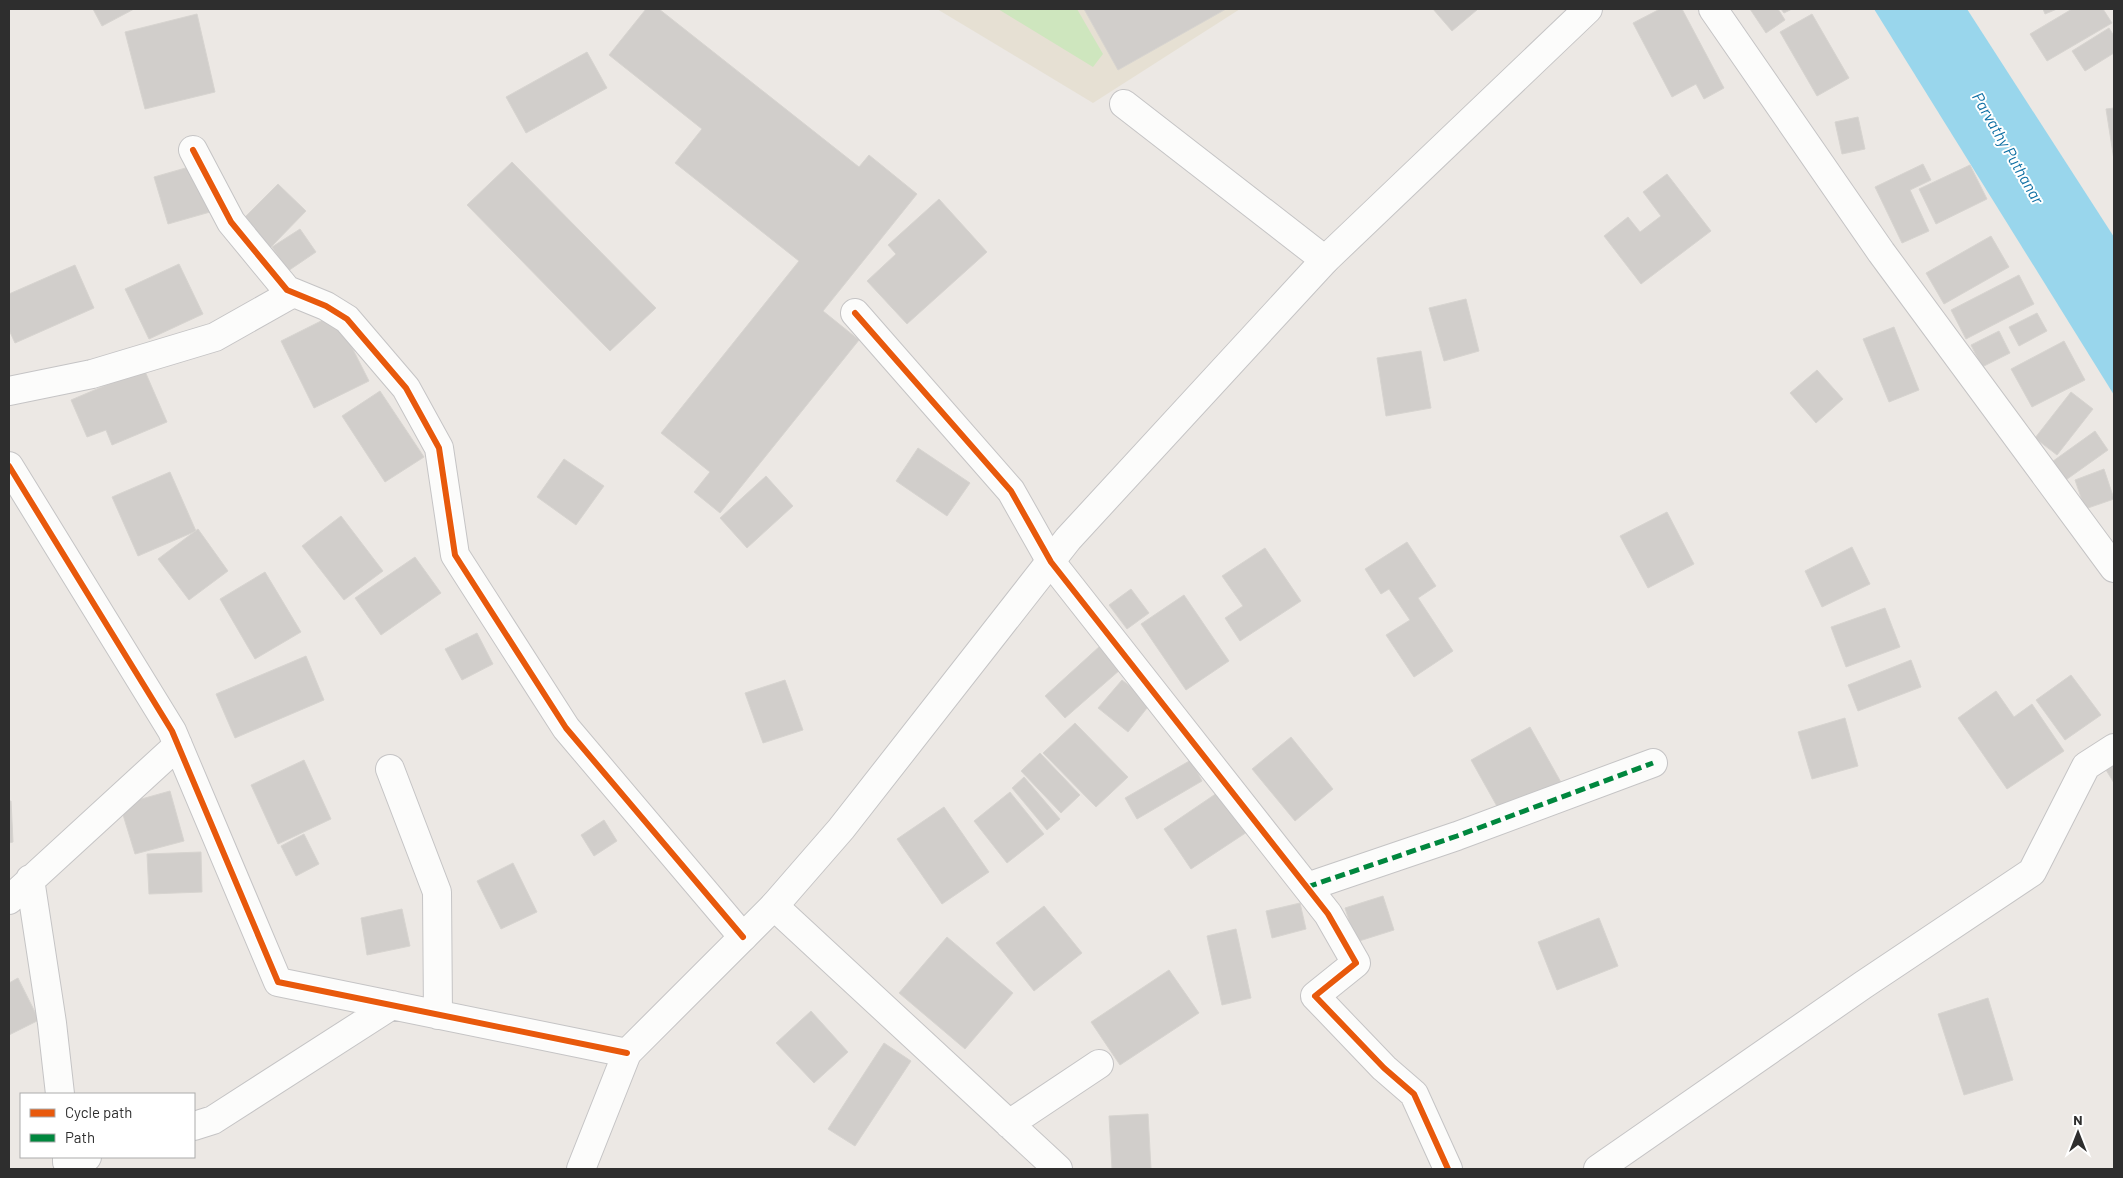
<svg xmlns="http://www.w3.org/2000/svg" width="2123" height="1178" font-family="Barlow,sans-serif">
  <rect width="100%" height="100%" fill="#ece8e4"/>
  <!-- education -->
  <path fill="#e6e0d3" d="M937,9H1240L1093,103Z"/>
  <!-- green -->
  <path fill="#cee6be" d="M998,9H1077L1103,54L1093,67Z"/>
  <!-- water -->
  <path fill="#99d6ec" d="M1874,9H1967L2114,237V395Z"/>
  <!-- building -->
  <path fill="#d1cecb" stroke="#d7d4d0" d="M93,9H134L102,26Z
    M646,9H659L859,167L869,155L917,194L823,311L859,340L720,513L694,492L710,472L661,433L799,261L675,163L702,129L609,55Z
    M1084,9H1226L1118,70Z
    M1433,9H1478L1452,31Z
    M1660,9H1682L1724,88L1704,99L1696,84L1672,97L1633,23Z
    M1750,9H1778L1785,20L1766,33Z
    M1781,9H1792L1784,13Z
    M2043,9H2057L2045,14Z
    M2072,9H2103L2112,23L2047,61L2030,34Z
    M197,14L215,92L145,109L125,32Z
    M1812,14L1849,78L1817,96L1780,32Z
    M2109,28L2114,36V53L2085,71L2072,51Z
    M587,52L607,88L526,133L506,97Z
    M2114,108V160L2106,109Z
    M1858,117L1865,149L1842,154L1835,122Z
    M512,162L656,308L610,351L467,205Z
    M1923,164L1931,180L1910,190L1929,231L1902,243L1875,187Z
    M196,165L210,212L168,224L154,177Z
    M1970,165L1987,199L1936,224L1919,189Z
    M1667,174L1711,231L1641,284L1604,236L1628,217L1640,232L1661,216L1643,192Z
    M278,184L306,211L270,248L241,221Z
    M939,199L987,252L907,324L867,281L896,254L888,245Z
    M300,229L316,252L288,271L272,247Z
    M1991,236L2009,267L1944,304L1926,273Z
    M179,264L203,314L149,339L125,289Z
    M75,265L94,308L15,343L9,330V294Z
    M2019,275L2034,304L1966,339L1951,310Z
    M1466,299L1479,351L1444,361L1429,308Z
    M2037,313L2047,331L2019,346L2009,327Z
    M335,314L369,381L314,408L281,341Z
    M1894,327L1919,390L1889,402L1863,339Z
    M1999,331L2010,353L1982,367L1971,345Z
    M2064,341L2085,380L2032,407L2011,369Z
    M1421,351L1431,408L1386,416L1377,358Z
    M144,369L167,422L112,445L106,430L87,437L71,400Z
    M1817,370L1843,399L1816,423L1790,393Z
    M380,391L424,457L385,482L342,416Z
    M2071,392L2093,409L2057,455L2035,438Z
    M2095,431L2108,450L2063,482L2049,464Z
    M918,448L970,483L947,516L896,481Z
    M564,459L604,486L576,525L537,497Z
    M2104,469L2114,499L2085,509L2075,480Z
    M170,472L196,531L138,556L112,497Z
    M766,476L793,506L747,548L720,518Z
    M1667,512L1694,564L1648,588L1620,536Z
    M341,516L383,571L344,600L302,546Z
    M198,529L228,571L189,600L158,559Z
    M1407,542L1436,586L1418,598L1453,651L1414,677L1386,635L1410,620L1389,589L1381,594L1365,569Z
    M1852,547L1870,584L1822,607L1805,571Z
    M1265,548L1301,601L1240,641L1225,618L1243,606L1222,576Z
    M415,557L441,593L381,635L355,598Z
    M265,572L301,632L255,659L220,599Z
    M1131,589L1149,613L1127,629L1109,605Z
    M1184,595L1229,661L1186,690L1141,624Z
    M1885,608L1900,647L1846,667L1831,627Z
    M477,633L493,664L462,680L445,649Z
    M1100,646L1121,669L1065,718L1045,696Z
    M306,656L324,700L235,738L216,694Z
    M1911,660L1921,687L1858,711L1848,685Z
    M2071,675L2101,715L2065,740L2036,700Z
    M785,680L803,730L763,743L745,693Z
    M1122,680L1151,703L1128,732L1098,708Z
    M1996,691L2014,717L2032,704L2064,751L2007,789L1958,718Z
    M1845,718L1858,766L1812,779L1798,732Z
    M1075,723L1128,777L1096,807L1043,753Z
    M1530,727L1562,784L1503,817L1471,760Z
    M1291,737L1333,789L1295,821L1252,769Z
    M1040,753L1080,795L1061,813L1021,771Z
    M2114,758V783L2103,765Z
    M304,760L331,819L278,844L251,785Z
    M1191,760L1202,781L1137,819L1125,798Z
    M1024,777L1060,819L1047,830L1012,788Z
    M170,791L184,841L135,854L120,805Z
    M1220,791L1247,832L1191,869L1164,829Z
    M1010,792L1044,834L1007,863L974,821Z
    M9,801H11L13,842L9,843Z
    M944,807L989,872L942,904L897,839Z
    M604,820L617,841L594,856L581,835Z
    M304,834L319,864L296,876L281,846Z
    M201,852L202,892L149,894L147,854Z
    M513,863L537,912L501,929L477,881Z
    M1383,896L1394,930L1356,942L1345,908Z
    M1300,903L1306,929L1272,938L1266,911Z
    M1044,906L1082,953L1034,991L996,943Z
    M402,909L410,946L367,955L361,918Z
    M1599,918L1618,966L1557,990L1538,942Z
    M1236,929L1251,998L1222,1005L1207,936Z
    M947,937L1013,993L965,1049L899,993Z
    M1169,970L1199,1013L1120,1065L1091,1022Z
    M18,978L39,1020L9,1035V983Z
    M1988,998L2013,1080L1964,1095L1938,1014Z
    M811,1011L848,1052L814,1083L776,1043Z
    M884,1043L911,1061L855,1146L828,1129Z
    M1148,1114L1151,1169H1112L1109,1116Z"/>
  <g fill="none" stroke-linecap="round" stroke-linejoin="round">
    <defs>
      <path id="minor" d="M1713,9L1881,252L2114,568
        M1124,104L1325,260
        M193,150L231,222L287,290L326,306L347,319L406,388L439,448L455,555L566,728L743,937
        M855,313L1011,491L1051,562L1328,914L1356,963L1315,996L1384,1068L1414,1094L1448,1169
        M9,391L92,374L215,337L293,293
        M9,466L172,731L278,982L627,1053
        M390,769L437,892L438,1015
        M30,879L52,1023L60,1094
        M1307,887L1457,836L1653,763
        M9,900L178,745
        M774,906L1058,1169
        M1009,1124L1099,1064
        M194,1126L213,1120L392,1005
        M67,1157V1162L87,1157
        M1598,1169L1863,985L2032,872L2086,766L2114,748"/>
      <path id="secondary" d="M581,1169L627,1053L774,906L841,829L1068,539L1325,260L1588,9"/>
    </defs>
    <!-- minor casing -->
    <use href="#minor" stroke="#c5c4c5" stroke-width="30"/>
    <!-- secondary casing -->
    <use href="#secondary" stroke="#c5c4c5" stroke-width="30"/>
    <!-- minor -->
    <use href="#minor" stroke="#fcfcfb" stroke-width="28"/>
    <!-- secondary -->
    <use href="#secondary" stroke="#fcfcfb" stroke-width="28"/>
    <!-- quiet -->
    <path stroke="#00873e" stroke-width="5" stroke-dasharray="10 5" stroke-linecap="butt" d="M1307,887L1457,836L1653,763"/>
    <defs>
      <path id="cycleway" d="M193,150L231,222L287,290L326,306L347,319L406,388L439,448L455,555L566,728L743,937
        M855,313L1011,491L1051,562L1328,914L1356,963L1315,996L1384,1068L1414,1094L1448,1169
        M9,466L172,731L278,982L627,1053"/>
    </defs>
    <!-- cycleway casing -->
    <use href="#cycleway" stroke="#fff" stroke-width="9"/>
    <!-- cycleway -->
    <use href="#cycleway" stroke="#e8590c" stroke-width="6"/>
  </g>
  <g text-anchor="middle" stroke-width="4" stroke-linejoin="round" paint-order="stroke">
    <!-- water labels -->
    <g font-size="16" font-style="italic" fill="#0d6fa3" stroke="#fff">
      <text transform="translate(2008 148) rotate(60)" y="6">Parvathy Puthanar</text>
    </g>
  </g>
  <!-- border -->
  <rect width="2123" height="1178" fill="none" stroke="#2e2e2e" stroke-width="20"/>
  <!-- legend -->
  <rect x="20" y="1093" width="175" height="65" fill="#ffffff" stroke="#ababab"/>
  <rect x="30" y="1109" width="25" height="8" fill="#e8590c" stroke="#ababab"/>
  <text x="65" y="1118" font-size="15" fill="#2e2e2e">Cycle path</text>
  <rect x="30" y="1134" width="25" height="8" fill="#00873e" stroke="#ababab"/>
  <text x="65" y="1143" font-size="15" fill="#2e2e2e">Path</text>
  <!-- north arrow -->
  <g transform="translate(2078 1133)" stroke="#ffffff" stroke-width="4" paint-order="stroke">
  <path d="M0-4L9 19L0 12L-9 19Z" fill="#2e2e2e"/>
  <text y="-8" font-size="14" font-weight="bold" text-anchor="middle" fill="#2e2e2e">N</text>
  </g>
</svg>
